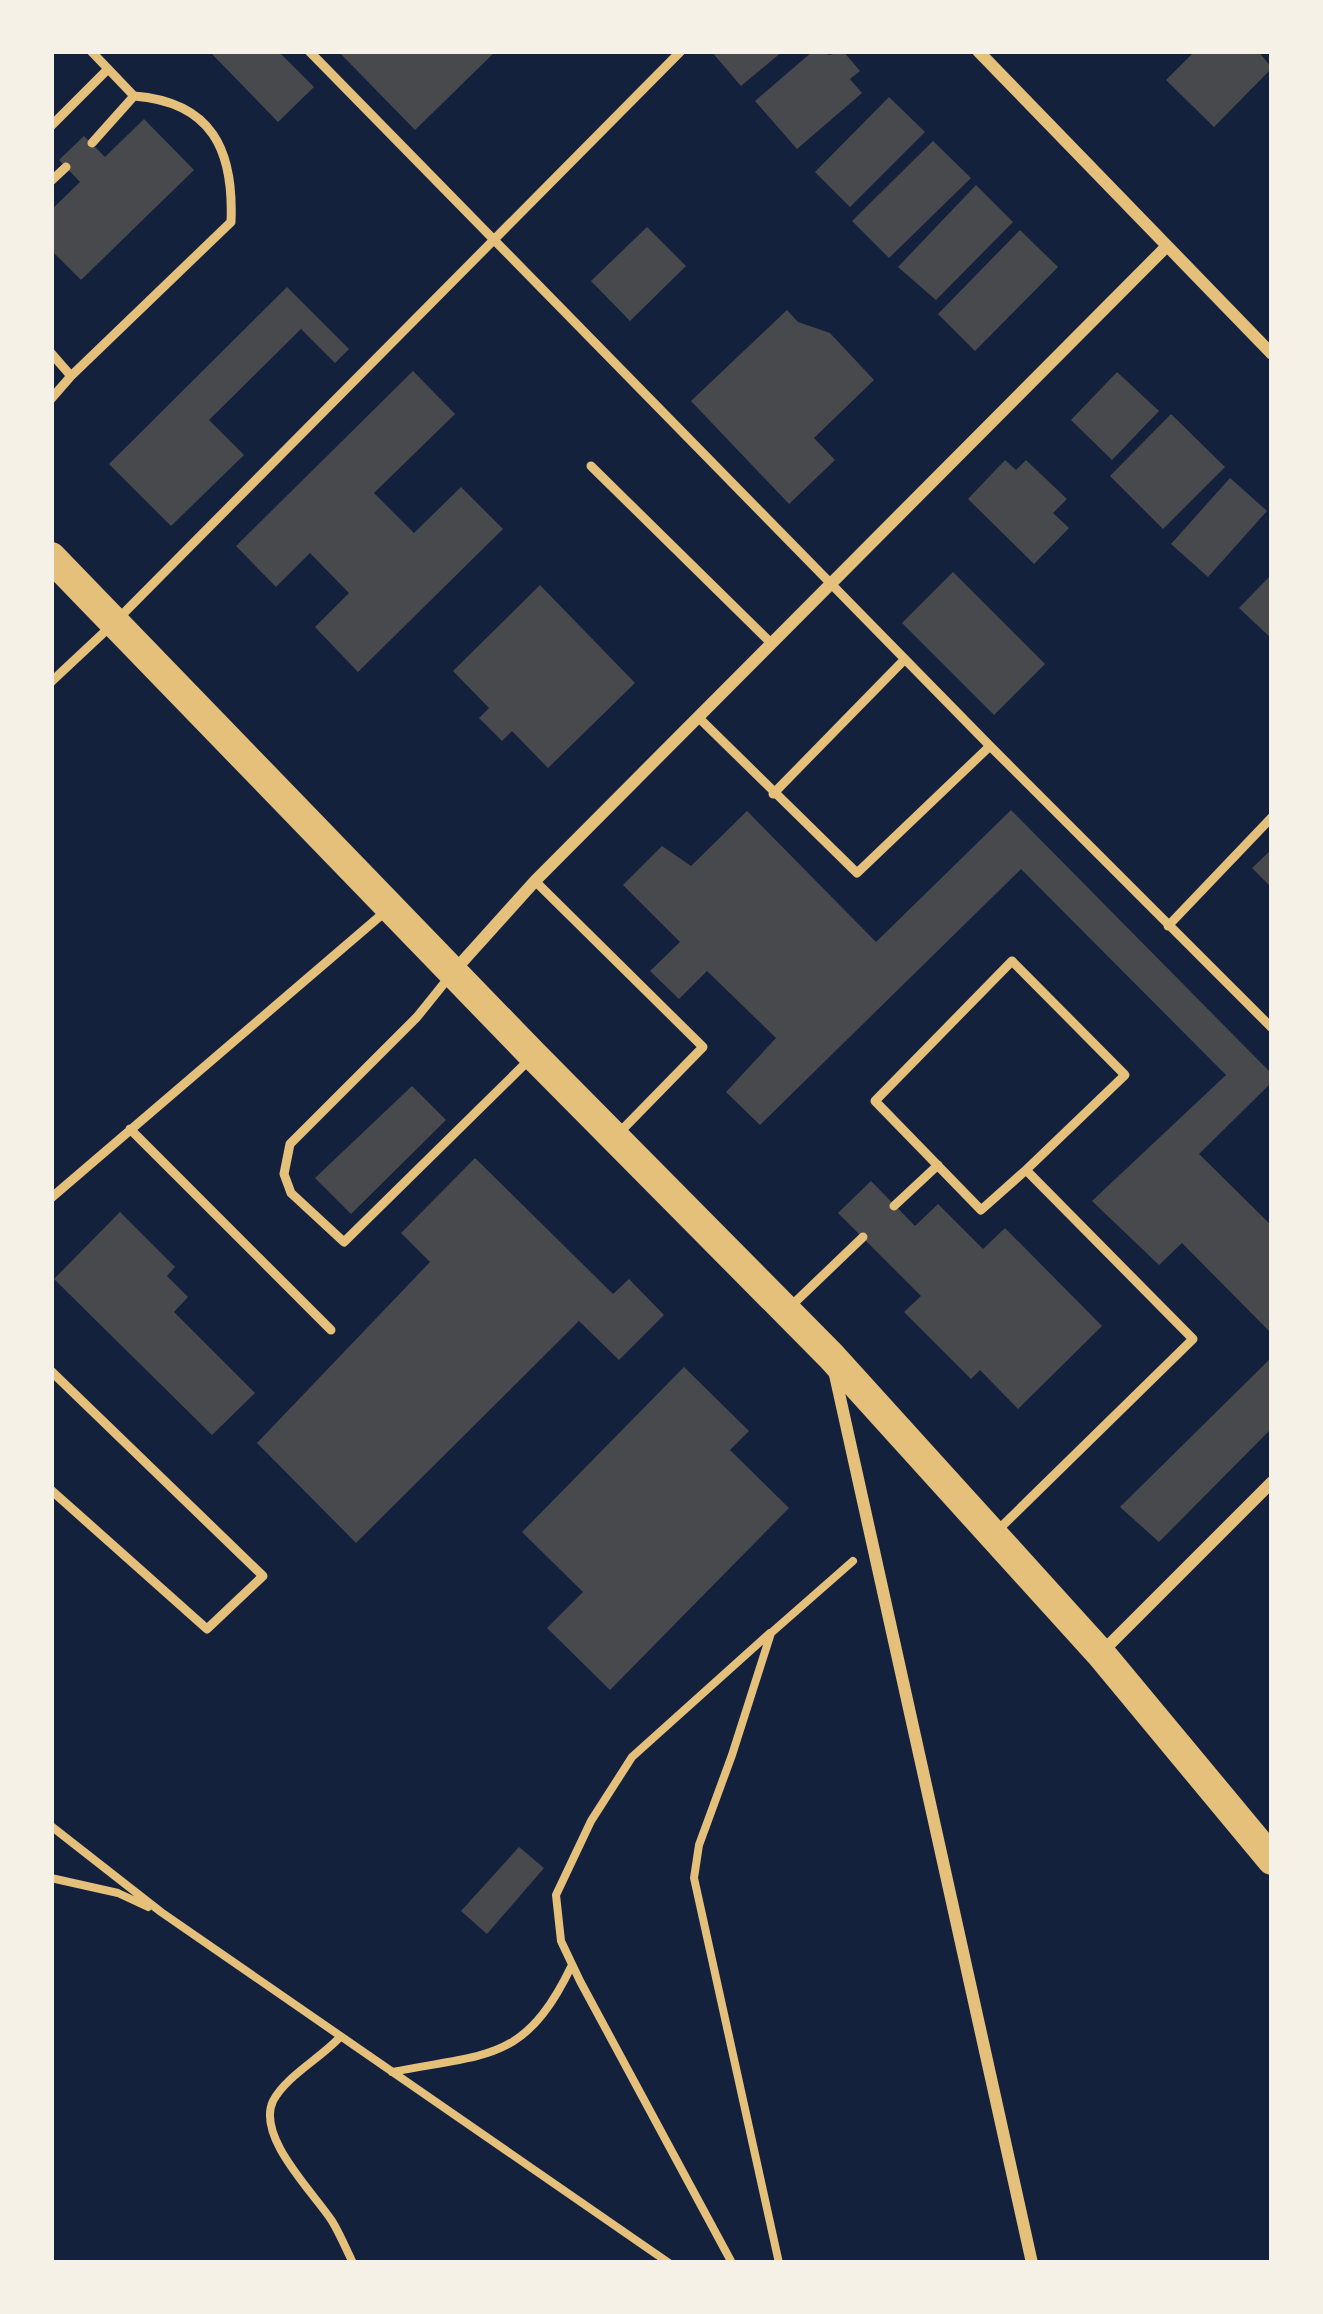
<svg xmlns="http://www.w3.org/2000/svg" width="1323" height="2314" font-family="Commissioner,sans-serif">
  <rect width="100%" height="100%" fill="#14213d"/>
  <!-- building -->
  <path fill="#48494c" d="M209,51H278L314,87L278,122Z
    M338,51H496L415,130Z
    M711,51H783L741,86Z
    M813,51L830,55L843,51L860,71L850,79L862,93L797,149L755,101Z
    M1195,51H1258L1272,68L1214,127L1166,80Z
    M889,97L925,132L850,207L815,172Z
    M144,119L194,170L81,280L51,250V210L80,182L59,160L84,136L105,157Z
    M933,141L971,178L889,258L852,221Z
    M976,185L1013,222L936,300L898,267Z
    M647,227L686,266L630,321L591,281Z
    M1020,230L1058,267L975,351L938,314Z
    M287,287L349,349L335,363L301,329L209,420L244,455L171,526L109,464Z
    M787,310L798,322L830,333L874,380L814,438L835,460L789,504L691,401Z
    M413,371L455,414L374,493L414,533L461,487L503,529L358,672L315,627L349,593L310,553L276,587L236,546Z
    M1117,372L1159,411L1112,460L1071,420Z
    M1171,414L1225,467L1163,529L1110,476Z
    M1005,460L1016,470L1026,460L1067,499L1053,513L1069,528L1034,564L968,499Z
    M1230,478L1267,511L1208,577L1171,544Z
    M953,572L1045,664L994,715L902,623Z
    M1272,574V639L1239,608Z
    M540,585L635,683L548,768L512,731L502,741L479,718L489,708L453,671Z
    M1011,810L1272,1074V1082L1199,1154L1272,1226V1334L1182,1243L1159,1265L1092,1201L1226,1075L1021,869L760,1125L726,1092L776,1038L707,971L679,999L650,971L680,942L623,885L662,846L691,866L747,811L876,942Z
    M1272,849V888L1252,868Z
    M412,1086L446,1120L351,1214L315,1178Z
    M475,1158L613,1294L629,1279L664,1315L619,1360L579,1321L356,1543L257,1443L430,1262L401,1233Z
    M871,1181L915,1226L938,1204L983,1249L1005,1228L1102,1326L1018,1409L980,1370L971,1379L904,1312L921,1296L838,1213Z
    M120,1212L175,1267L167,1276L188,1297L174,1312L255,1393L212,1435L54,1279Z
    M1272,1357V1428L1159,1542L1120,1507Z
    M684,1367L749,1431L730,1450L789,1508L610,1690L547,1628L583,1592L522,1532Z
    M519,1847L544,1868L487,1934L461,1911Z"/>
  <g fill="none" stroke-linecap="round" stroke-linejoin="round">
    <!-- path -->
    <path stroke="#e5c07b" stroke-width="8" d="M51,1826L161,1912L669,2263
      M51,1878L118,1893L148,1907
      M340,2037C321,2058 286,2076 273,2101C256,2137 314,2193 332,2221C340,2234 346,2249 353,2263
      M392,2072C488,2053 525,2063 572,1965
      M732,2263L580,1981L561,1941L556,1895L591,1821L632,1757L770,1633
      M779,2263L694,1878L699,1845L732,1755L771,1633L853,1561"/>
    <!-- service -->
    <path stroke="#e5c07b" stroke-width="9" d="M309,51L990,746L1272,1028
      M51,126L108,69
      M92,143L134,96
      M51,181L66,167
      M51,353L71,376L231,222C234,150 212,102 134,96L91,51
      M51,399L71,376
      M591,466L771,643
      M51,682L114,623L681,51
      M698,717L857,873L990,746
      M773,794L905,659
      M535,881L703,1047L618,1134
      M1168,926L1272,817
      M450,976L417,1017L290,1144L284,1174L291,1193L344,1242L528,1061
      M130,1129L331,1330
      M51,1198L386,911
      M894,1206L938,1165
      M790,1307L863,1237
      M51,1371L263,1576L207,1629L51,1490
      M997,1531L1193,1339L1026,1170L1125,1075L1012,961L875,1101L981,1210L1026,1170"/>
    <!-- minor -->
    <path stroke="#e5c07b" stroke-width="12" d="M978,51L1272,354
      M454,971L535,881L1166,247
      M835,1375L1032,2263
      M1101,1653L1272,1482"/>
    <!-- primary -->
    <path stroke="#e5c07b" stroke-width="30" d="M51,557L534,1056L831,1356L1101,1654L1272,1860"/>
  </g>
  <!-- border -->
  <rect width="1323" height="2314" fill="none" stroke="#f6f1e7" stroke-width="108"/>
</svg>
